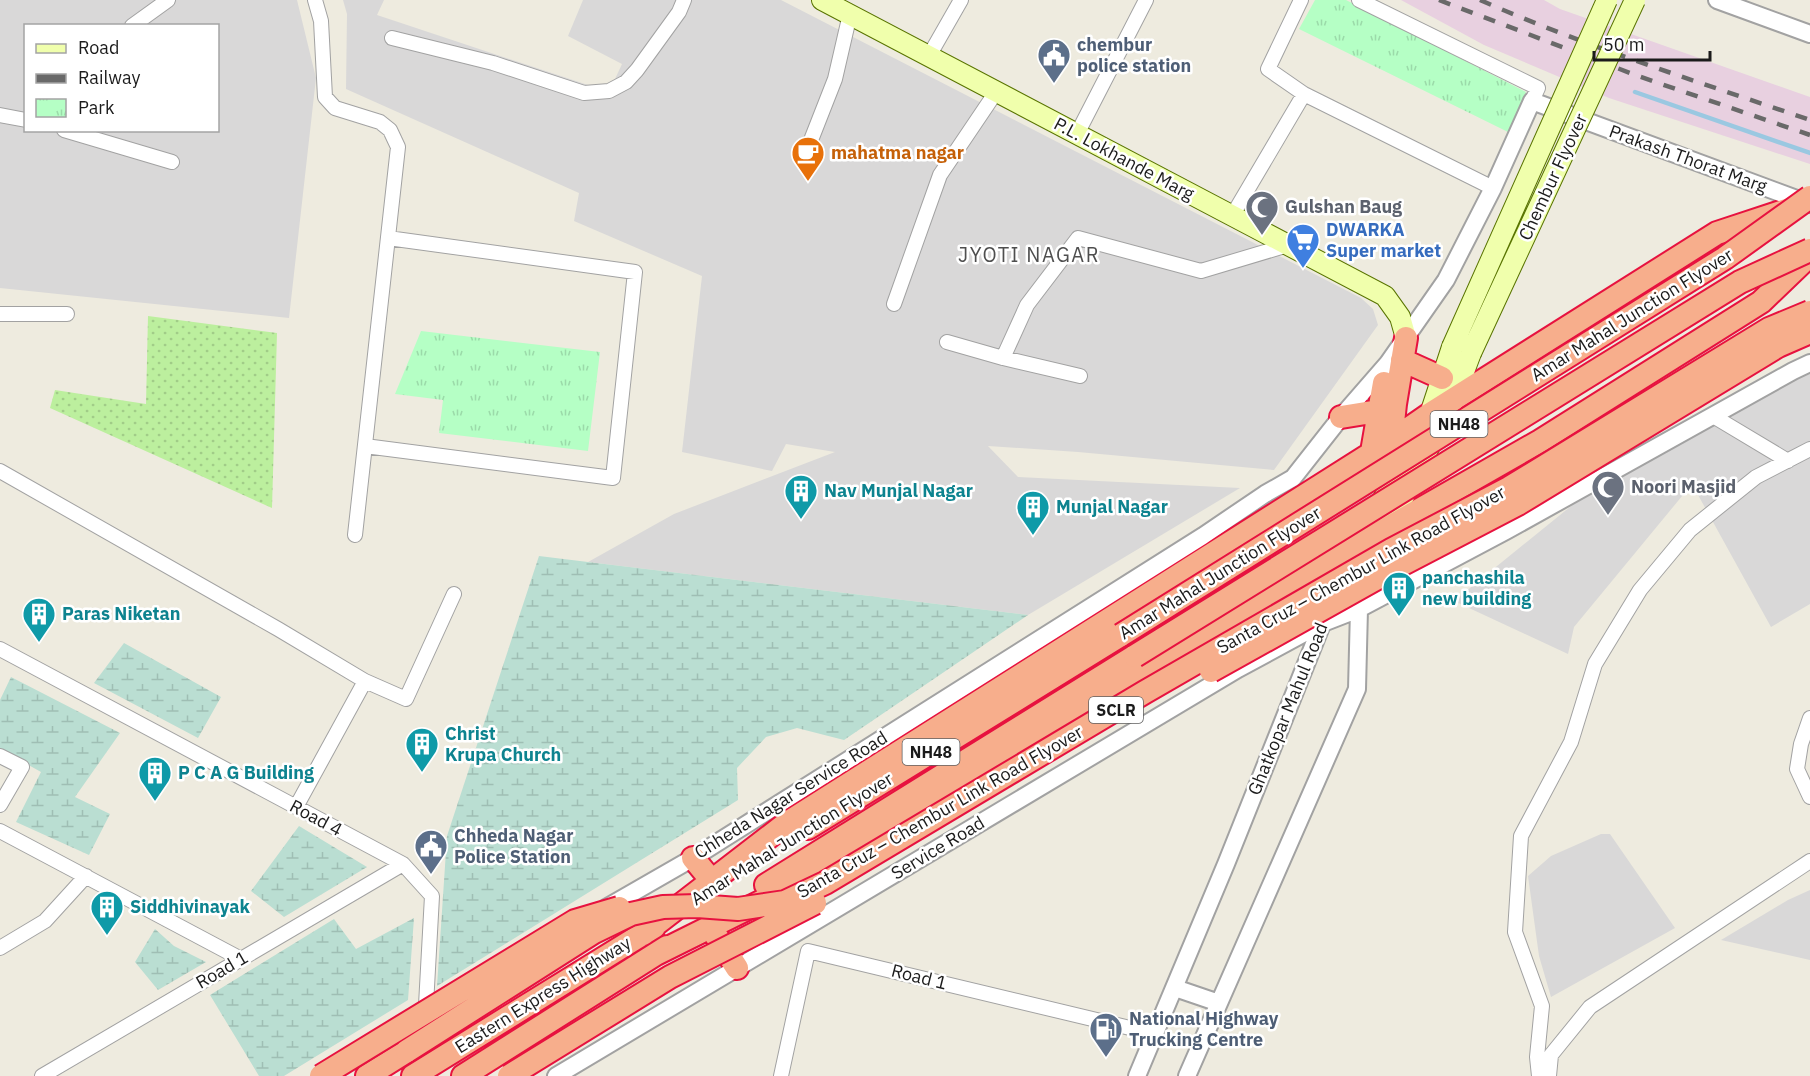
<svg xmlns="http://www.w3.org/2000/svg" width="1810" height="1076" font-family="'IBM Plex Sans',sans-serif">
  <defs>
    <pattern id="grass-dots" width="8" height="8" patternUnits="userSpaceOnUse" patternTransform="scale(1.5)"><rect width="8" height="8" fill="#bcef9e"/><path d="M2 2h.1M6 6h.1" fill="none" stroke="#a1cc88" stroke-width="1.8" stroke-linecap="round"/></pattern>
    <pattern id="wetland-marsh" width="20" height="14" patternUnits="userSpaceOnUse" patternTransform="scale(1.5)"><rect width="20" height="14" fill="#baded2"/><path d="M1 5h8M5 5V1M11 12h8M15 12V8" fill="none" stroke="#9fbeb4"/></pattern>
    <pattern id="park-tufts" width="24" height="20" patternUnits="userSpaceOnUse" patternTransform="scale(1.5)"><rect width="24" height="20" fill="#b5ffc5"/><path d="M3 7l-1-3M5 7V3M7 7l1-3M15 17l-1-3M17 17v-4M19 17l1-3" fill="none" stroke="#9bdaa9"/></pattern>
  </defs>
  <rect width="100%" height="100%" fill="#eeebdf"/>
  <!-- residential -->
  <path fill="#d9d8d8" fill-rule="evenodd" d="M0,0H297L316,78L289,318L0,288ZM26,26H218V130H26Z
    M343,0H384L377,15L609,92L622,64L568,36L583,0H781L1361,298L1373,309L1378,325L1274,470L1078,452L988,446L1018,477L1240,488L1028,615L588,562L674,514L835,452L786,444L772,471L682,452L702,276L574,221L579,193L346,89L347,14Z
    M1810,374V604L1771,627L1692,484L1574,627L1568,654L1454,601L1581,498L1781,385Z
    M1601,834H1610L1675,928L1551,997L1539,956L1528,876L1551,856Z
    M1810,890V960L1721,940L1788,900Z"/>
  <!-- railway -->
  <path fill="#e8d0e0" d="M1401,0H1544L1560,9L1810,97V164L1609,98L1484,45Z"/>
  <!-- grass -->
  <path fill="url(#grass-dots)" d="M148,316L277,333L272,508L50,408L55,390L146,404Z"/>
  <!-- wetland -->
  <path fill="url(#wetland-marsh)" d="M539,556L588,562L1028,615L844,740L797,728L766,737L737,768L738,800L437,986L447,836Z
    M124,643L221,697L198,738L94,683Z
    M11,677L120,733L75,797L110,814L89,855L16,822L41,772L0,749V700Z
    M299,826L367,867L284,917L251,891Z
    M414,918L408,1000L284,1076H259L210,995L334,919L356,949Z
    M155,929L174,946L206,962L158,990L135,962Z"/>
  <!-- park -->
  <path fill="url(#park-tufts)" d="M1315,0H1346L1526,92L1508,132L1299,29Z
    M421,331L600,352L588,451L439,433L443,400L395,394Z"/>
  <g fill="none" stroke-linecap="round" stroke-linejoin="round">
    <!-- stream -->
    <path stroke="#9ac8e1" stroke-width="4.5" d="M1635,92L1810,153"/>
    <defs>
      <path id="minor" d="M315,0L321,21L325,97L335,108L380,122L390,130L398,147L355,535
        M1301,0L1268,69L1304,94L1493,188
        M1359,0L1538,88L1532,101
        M132,26L168,0
        M392,38L493,63L584,93L609,91L626,82L637,70L679,12L684,0
        M929,56L961,0
        M0,115L26,120
        M64,130L172,162
        M1077,134L1146,0
        M804,158L835,79L850,14
        M1232,216L1304,94
        M894,304L940,175L996,92
        M0,314H67
        M947,342L1003,358L1080,376
        M1003,358L1027,305L1078,238L1201,271L1288,245
        M1713,416L1788,461
        M365,446L613,478L635,272L388,238
        M0,471L278,629L365,681L406,699L454,594
        M0,649L403,864L432,896L426,1005
        M1810,718L1801,744L1797,769L1810,797
        M0,756L22,767L0,805
        M296,807L365,681
        M0,831L241,959
        M0,948L45,921L86,876
        M42,1076L403,864
        M781,1076L808,951L1155,1034
        M1539,1076L1537,1057L1542,1006L1515,932L1521,836L1571,742L1595,664L1640,590L1690,530L1756,477L1810,449
        M1549,1076L1551,1055L1590,1007L1810,861"/>
      <path id="tertiary" d="M1717,0L1810,34
        M606,908L693,858L1203,536L1265,494L1293,478L1341,417L1388,363L1446,280L1493,188L1532,101L1810,204
        M1175,988L1219,1003
        M556,1076L1238,669L1323,623L1359,609L1506,531L1793,371L1810,363
        M1137,1076L1226,864L1324,619
        M1187,1076L1357,689L1359,609L1362,602"/>
      <path id="secondary" d="M822,0L1385,296L1400,317L1406,338
        M1426,422L1430,414L1452,347
        M1388,527L1453,401L1471,353
        M1358,545L1407,455"/>
      <path id="trunk" d="M1402,360L1442,378
        M1341,417L1378,411
        M1391,441L1395,404L1406,338
        M1372,452L1384,383
        M808,828L1121,635
        M693,858L712,881
        M766,885L1135,656
        M643,934L787,823L1391,441L1430,414L1717,233L1790,209
        M715,934L737,968
        M656,954L819,873L1358,545L1540,441L1761,302L1810,255
        M367,1076L407,1051
        M413,1076L654,927
        M463,1076L667,947"/>
    </defs>
    <!-- minor casing -->
    <use href="#minor" stroke="#a2a2a2" stroke-width="16"/>
    <!-- tertiary casing -->
    <use href="#tertiary" stroke="#a2a2a2" stroke-width="20"/>
    <!-- secondary casing -->
    <use href="#secondary" stroke="#597400" stroke-width="22"/>
    <!-- trunk casing -->
    <use href="#trunk" stroke="#e7123f" stroke-width="26"/>
    <!-- minor -->
    <use href="#minor" stroke="#fff" stroke-width="14"/>
    <!-- tertiary -->
    <use href="#tertiary" stroke="#fff" stroke-width="16"/>
    <!-- secondary -->
    <use href="#secondary" stroke="#f0ffac" stroke-width="20"/>
    <!-- trunk -->
    <use href="#trunk" stroke="#f7ae8c" stroke-width="22"/>
    <!-- rail -->
    <path stroke="#696969" stroke-width="4.5" stroke-dasharray="12 12" stroke-linecap="butt" d="M1439,0L1638,76L1810,135
      M1480,0C1587,47 1699,82 1810,120"/>
    <defs>
      <path id="secondary-bridge" d="M1452,347L1607,0
        M1471,353L1635,0"/>
      <path id="trunk-bridge" d="M1121,635L1725,258L1810,197
        M1135,656L1740,282L1810,250
        M1211,671L1399,566L1518,504L1778,346L1810,332
        M407,1051L594,932L631,914L663,907L697,906L738,909L785,902L825,883L1145,692L1391,550L1509,488L1769,329L1810,312
        M321,1076L575,921L619,908
        M509,1076L670,977L815,903"/>
    </defs>
    <!-- secondary-bridge casing -->
    <use href="#secondary-bridge" stroke="#597400" stroke-width="22" stroke-linecap="butt"/>
    <!-- trunk-bridge casing -->
    <use href="#trunk-bridge" stroke="#e7123f" stroke-width="26" stroke-linecap="butt"/>
    <!-- secondary-bridge -->
    <use href="#secondary-bridge" stroke="#f0ffac" stroke-width="20"/>
    <!-- trunk-bridge -->
    <use href="#trunk-bridge" stroke="#f7ae8c" stroke-width="22"/>
  </g>
  <!-- icons -->
  <defs>
    <symbol id="civic-pin" viewBox="-11 -11 22 30"><path d="M0 17L-7.5 6A9.5 9.5 0 1 1 7.5 6Z" fill="#5c6f8a" stroke="#fff"/><path d="M-.6-6.5H3V-4.5H.6V-3L4-1V1h2V6H-6V1h2V-1L-.6-3ZM-1.2 2.5V6h2.4V2.5Z" fill="#fff"/></symbol>
    <symbol id="cafe-pin" viewBox="-11 -11 22 30"><path d="M0 17L-7.5 6A9.5 9.5 0 1 1 7.5 6Z" fill="#e8710a" stroke="#fff"/><path d="M-5.5-4.5H6V0H3Q3 3.5 0 3.5H-2.5Q-5.5 3.5-5.5 0ZM3-3.2v2h1.7v-2ZM-6 4.5H4V6H-6Z" fill="#fff"/></symbol>
    <symbol id="mosque-pin" viewBox="-11 -11 22 30"><path d="M0 17L-7.5 6A9.5 9.5 0 1 1 7.5 6Z" fill="#6b7280" stroke="#fff"/><path d="M3.5-4.9A6 6 0 1 0 3.5 4.9A5 5 0 1 1 3.5-4.9Z" fill="#fff"/></symbol>
    <symbol id="supermarket-pin" viewBox="-11 -11 22 30"><path d="M0 17L-7.5 6A9.5 9.5 0 1 1 7.5 6Z" fill="#3f7fe0" stroke="#fff"/><path d="M-6-5.5h2.5l.6 2H6L4.5 2H-2.5L-4.4-4H-6ZM-1.5 3.2a1.3 1.3 0 1 0 .1 0ZM3 3.2a1.3 1.3 0 1 0 .1 0Z" fill="#fff"/></symbol>
    <symbol id="building-pin" viewBox="-11 -11 22 30"><path d="M0 17L-7.5 6A9.5 9.5 0 1 1 7.5 6Z" fill="#0f9aa8" stroke="#fff"/><path d="M-4-6H4V6H1V3H-1V6H-4ZM-2.5-4.3h1.7v1.8h-1.7ZM.8-4.3h1.7v1.8H.8ZM-2.5-1h1.7V.8h-1.7ZM.8-1h1.7V.8H.8Z" fill="#fff"/></symbol>
    <symbol id="fuel-pin" viewBox="-11 -11 22 30"><path d="M0 17L-7.5 6A9.5 9.5 0 1 1 7.5 6Z" fill="#5c6f8a" stroke="#fff"/><path d="M-5.5-6h7V0h2V4h1.3V-2.5L3-4.5l.8-.8L6-3V5H2.5V1h-1V6h-7ZM-4.2-4.7v3.2H.2V-4.7Z" fill="#fff"/></symbol>
  </defs>
  <g fill-rule="evenodd">
    <use href="#civic-pin" x="1035" y="36" width="38" height="52"/>
    <use href="#cafe-pin" x="789" y="134" width="38" height="52"/>
    <use href="#mosque-pin" x="1243" y="188" width="38" height="52"/>
    <use href="#supermarket-pin" x="1284" y="221" width="38" height="52"/>
    <use href="#mosque-pin" x="1589" y="468" width="38" height="52"/>
    <use href="#building-pin" x="782" y="472" width="38" height="52"/>
    <use href="#building-pin" x="1014" y="488" width="38" height="52"/>
    <use href="#building-pin" x="1380" y="569" width="38" height="52"/>
    <use href="#building-pin" x="20" y="595" width="38" height="52"/>
    <use href="#building-pin" x="403" y="725" width="38" height="52"/>
    <use href="#building-pin" x="136" y="754" width="38" height="52"/>
    <use href="#civic-pin" x="412" y="827" width="38" height="52"/>
    <use href="#building-pin" x="88" y="888" width="38" height="52"/>
    <use href="#fuel-pin" x="1087" y="1010" width="38" height="52"/>
  </g>
  <g text-anchor="middle" stroke-width="5" stroke-linejoin="round" paint-order="stroke">
    <!-- shield labels -->
    <g fill="#fff" stroke="#5f5f5f" stroke-width="1.5">
      <rect x="1430.5" y="411" width="57" height="26" rx="4.5"/>
      <rect x="1089" y="697" width="54" height="26" rx="4.5"/>
      <rect x="902.5" y="739" width="57" height="26" rx="4.5"/>
    </g>
    <g font-size="16" font-weight="bold" fill="#1b1b1b">
      <text x="1459" y="430">NH48</text>
      <text x="1116" y="716">SCLR</text>
      <text x="931" y="758">NH48</text>
    </g>
    <!-- service labels -->
    <g font-size="18" font-weight="bold" fill="#4e5e75" stroke="#fff" text-anchor="start">
      <text x="1077" y="51">chembur<tspan x="1077" dy="21">police station</tspan></text>
      <text x="454" y="842">Chheda Nagar<tspan x="454" dy="21">Police Station</tspan></text>
      <text x="1129" y="1025">National Highway<tspan x="1129" dy="21">Trucking Centre</tspan></text>
    </g>
    <!-- food labels -->
    <g font-size="18" font-weight="bold" fill="#c56008" stroke="#fff" text-anchor="start">
      <text x="831" y="159">mahatma nagar</text>
    </g>
    <!-- street labels -->
    <g font-size="18" fill="#1b1b1b" stroke="#fff">
      <text transform="translate(1124 159) rotate(28)" y="6">P.L. Lokhande Marg</text>
      <text transform="translate(1688 159) rotate(20)" y="6">Prakash Thorat Marg</text>
      <text transform="translate(1553 177) rotate(-65)" y="6">Chembur Flyover</text>
      <text transform="translate(1632 315) rotate(-32)" y="6">Amar Mahal Junction Flyover</text>
      <text transform="translate(1361 570) rotate(-29)" y="6">Santa Cruz – Chembur Link Road Flyover</text>
      <text transform="translate(1220 573) rotate(-32)" y="6">Amar Mahal Junction Flyover</text>
      <text transform="translate(1288 709) rotate(-68)" y="6">Ghatkopar Mahul Road</text>
      <text transform="translate(791 795) rotate(-32)" y="6">Chheda Nagar Service Road</text>
      <text transform="translate(940 812) rotate(-30)" y="6">Santa Cruz – Chembur Link Road Flyover</text>
      <text transform="translate(316 818) rotate(28)" y="6">Road 4</text>
      <text transform="translate(792 839) rotate(-32)" y="6">Amar Mahal Junction Flyover</text>
      <text transform="translate(938 848) rotate(-31)" y="6">Service Road</text>
      <text transform="translate(222 970) rotate(-30)" y="6">Road 1</text>
      <text transform="translate(919 977) rotate(14)" y="6">Road 1</text>
      <text transform="translate(543 995) rotate(-32)" y="6">Eastern Express Highway</text>
    </g>
    <!-- worship labels -->
    <g font-size="18" font-weight="bold" fill="#5b616d" stroke="#fff" text-anchor="start">
      <text x="1285" y="213">Gulshan Baug</text>
      <text x="1631" y="493">Noori Masjid</text>
    </g>
    <!-- shop labels -->
    <g font-size="18" font-weight="bold" fill="#366cbe" stroke="#fff" text-anchor="start">
      <text x="1326" y="236">DWARKA<tspan x="1326" dy="21">Super market</tspan></text>
    </g>
    <!-- culture labels -->
    <g font-size="18" font-weight="bold" fill="#0d838f" stroke="#fff" text-anchor="start">
      <text x="824" y="497">Nav Munjal Nagar</text>
      <text x="1056" y="513">Munjal Nagar</text>
      <text x="1422" y="584">panchashila<tspan x="1422" dy="21">new building</tspan></text>
      <text x="62" y="620">Paras Niketan</text>
      <text x="445" y="740">Christ<tspan x="445" dy="21">Krupa Church</tspan></text>
      <text x="178" y="779">P C A G Building</text>
      <text x="130" y="913">Siddhivinayak</text>
    </g>
    <!-- neighbourhood labels -->
    <g font-size="20" letter-spacing="1.5" fill="#4e4e4e" stroke="#fff">
      <text x="1029" y="262">JYOTI NAGAR</text>
    </g>
  </g>
  <!-- legend -->
  <rect x="24" y="24" width="195" height="108" fill="#ffffff" stroke="#a4a4a4" stroke-width="1.5"/>
  <rect x="36" y="44" width="30" height="9" fill="#f0ffac" stroke="#a4a4a4" stroke-width="1.5"/>
  <text x="78" y="54" font-size="18" fill="#1b1b1b">Road</text>
  <rect x="36" y="74" width="30" height="9" fill="#696969" stroke="#a4a4a4" stroke-width="1.5"/>
  <text x="78" y="84" font-size="18" fill="#1b1b1b">Railway</text>
  <rect x="36" y="99" width="30" height="18" fill="url(#park-tufts)" stroke="#a4a4a4" stroke-width="1.5"/>
  <text x="78" y="114" font-size="18" fill="#1b1b1b">Park</text>
  <!-- scale -->
  <path d="M1594 51v9h116v-9" fill="none" stroke="#1b1b1b" stroke-width="3"/>
  <text x="1603" y="51" font-size="18" fill="#1b1b1b" stroke="#ffffff" stroke-width="4.5" paint-order="stroke">50 m</text>
</svg>
